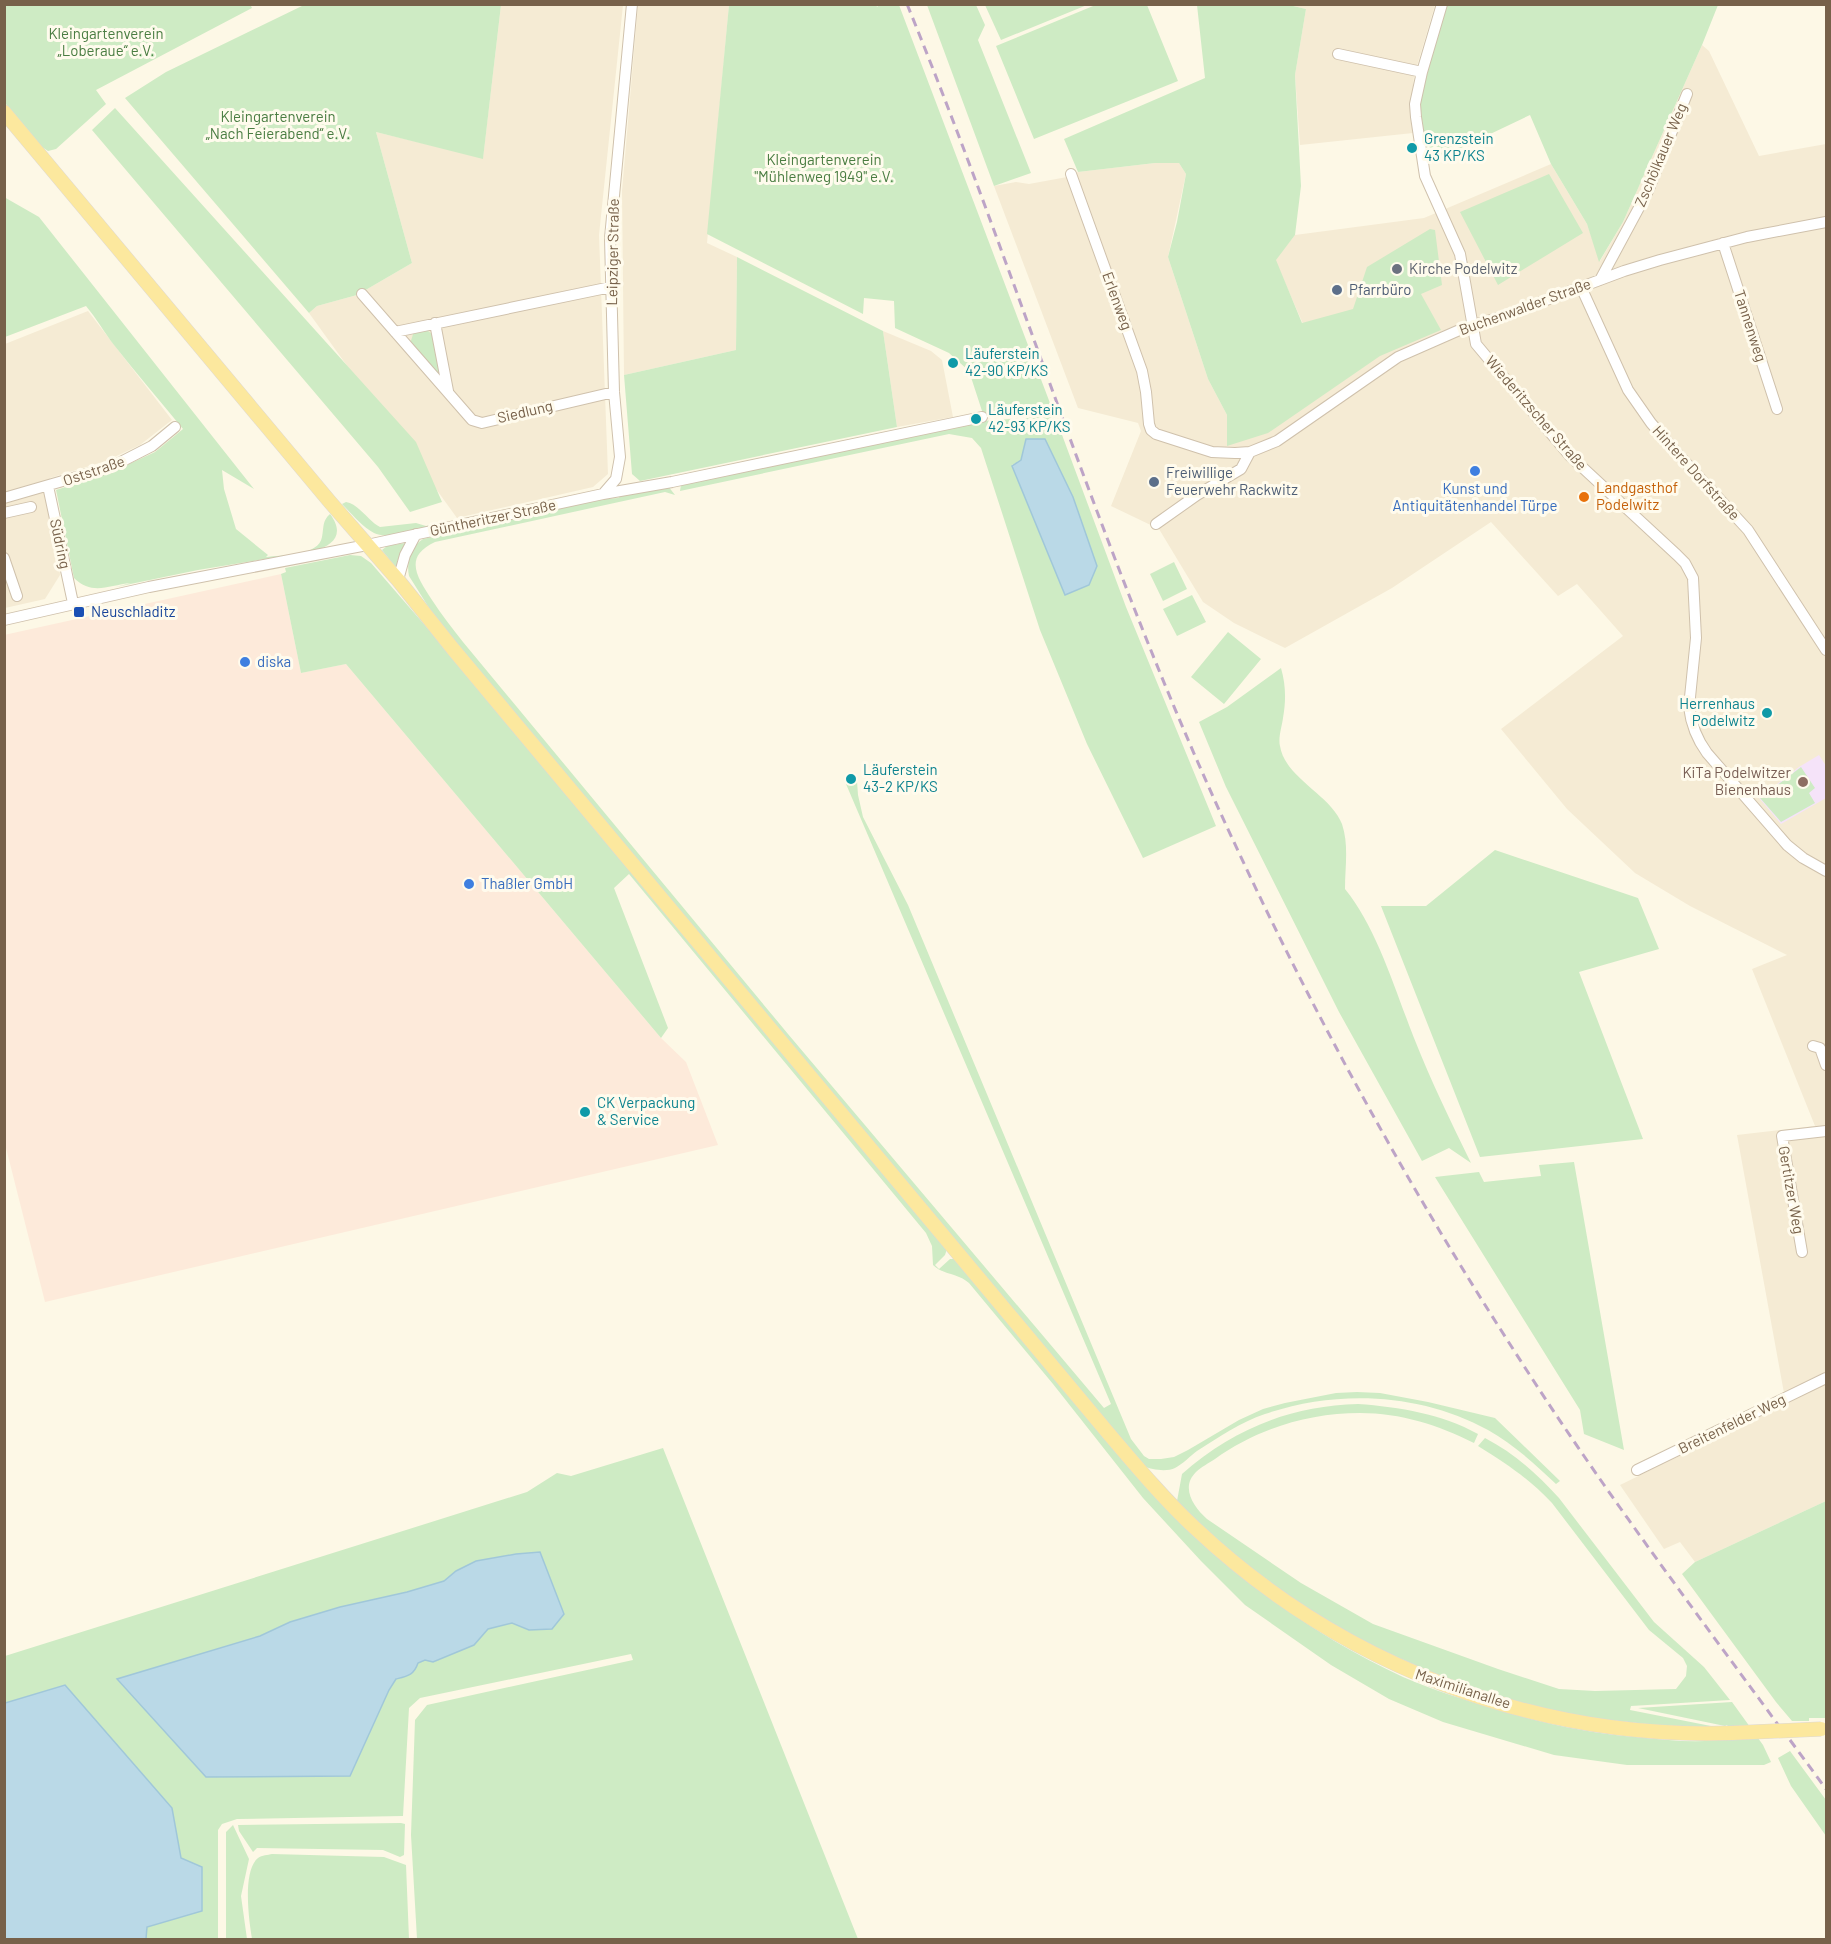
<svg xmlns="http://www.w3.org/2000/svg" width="1831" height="1944" font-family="Barlow,sans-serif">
  <rect width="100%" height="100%" fill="#fdf8e6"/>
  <!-- residential -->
  <path fill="#f5ebd4" d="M501,5H623L599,235L608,474L593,487L457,518L309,313L317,306L357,295L412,263L376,132L483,158Z
    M638,5H729L707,243L737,257L736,350L624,375L622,191Z
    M1289,5H1435L1414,76L1410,117L1413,133L1300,145L1295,75L1306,9Z
    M1702,45L1709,51L1759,156L1826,144V1501L1695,1562L1680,1542L1664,1549L1620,1485L1786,1404L1737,1135L1815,1126L1752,969L1787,955L1690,906L1635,873L1567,809L1501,729L1623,636L1577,584L1558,596L1491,522L1392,588L1285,648L1234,623L1203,602L1159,529L1111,506L1141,431L1138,423L1078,408L994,186L1016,182L1029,184L1067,177L1078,172L1155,163H1179L1186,174L1168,257L1208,379L1227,415V445L1303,324L1275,260L1295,235L1424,218L1551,164L1587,224L1600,261L1623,222Z
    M88,311L172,420L140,445L106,461L50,478L60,575L45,599L5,608V344Z
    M883,331L931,351L942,360L953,417L897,427Z"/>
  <!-- commercial -->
  <path fill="#fdeada" d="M281,574L301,673L346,664L661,1038L686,1062L718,1145L45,1302L4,1140V635Z"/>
  <!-- education -->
  <path fill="#f5e3f9" d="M1819,755L1826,766V798L1781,824L1759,798L1799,767Z"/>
  <!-- green -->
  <path fill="#ceebc4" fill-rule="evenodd" d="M250,4L252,8L96,90L106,104L56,149L48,151L42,147L5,103L4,5Z
    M876,4L877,7L879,5H899L1053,411L983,414L969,371L949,353L895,328L894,301L864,298L863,314L707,234L729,5Z
    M1098,4L1147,5L1178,81L1034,139L996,46Z
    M304,5H501L483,159L376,132L412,263L357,295L317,306L309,313L125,98L166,72Z
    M927,5H976L985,25L978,40L1031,173L994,186Z
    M985,5H1087L1001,40Z
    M1289,5L1306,9L1295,75L1301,186L1295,235L1276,260L1302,323L1353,309L1367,267L1430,229L1435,230L1442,285L1421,294L1441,330L1380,356L1268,433L1227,446V415L1208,379L1168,257L1177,222L1186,174L1179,163H1155L1078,172L1064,139L1205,78L1197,5Z
    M1445,5H1718L1702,45L1623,222L1599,262L1587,224L1551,164L1530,115L1427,164L1420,102Z
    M115,108L416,442L442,502L410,512L378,467L92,130Z
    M1549,174L1583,233L1498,285L1460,212Z
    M4,197L39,217L254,489L222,470L224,489L236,529L268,555L266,557C282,555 319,556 322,537C324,527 322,521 330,514C345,534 334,545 314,551L198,570L116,587L131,583C108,585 93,596 74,578L56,490L112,472L155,452L183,429C160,401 136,373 114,345C104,332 97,319 86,306L5,337Z
    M737,257L883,331L897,427L640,481L632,474L624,375L736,350Z
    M424,328L432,334L441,376L410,344L414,331Z
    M1055,416L1126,607L1216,826L1143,858L1087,744L1040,630L981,448L972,438L949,434L680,491L681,485L982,421ZM1021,460L1089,585L1065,594L1012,465Z
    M668,486L675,495L665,492L435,542C403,557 417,577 432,600C441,614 452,628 463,642L788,1034L1104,1408L1111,1404L846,784L857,781L858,795L863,817L908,905L1131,1439L1144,1456L1149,1459H1161L1174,1457L1188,1450L1239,1420L1263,1409L1285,1403L1336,1393L1357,1392L1380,1393L1428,1402L1495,1418L1560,1481L1556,1484C1535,1464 1513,1444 1488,1430C1421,1393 1337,1389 1265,1414C1241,1422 1219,1437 1197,1451C1190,1456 1183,1464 1175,1468C1167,1472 1152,1470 1144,1466L436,619L409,576C406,562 411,546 423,539L467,529H482L495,522L605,499L618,498L623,495Z
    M346,502C359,504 368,521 380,527L416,523L426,526L447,522C430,526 389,541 374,533C361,526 352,514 342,504Z
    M405,543L397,562L398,570L382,550L387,546Z
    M350,555L361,556L371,563L448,652L947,1249L945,1255L935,1265L939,1269L950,1259H955L1189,1531C1253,1590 1324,1641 1403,1677C1435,1691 1468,1701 1502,1711C1546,1724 1590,1733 1636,1737C1668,1740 1703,1745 1735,1737L1727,1725L1725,1726L1638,1708L1732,1702L1763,1745L1771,1762L1764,1765H1627L1554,1755L1443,1722L1389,1699L1331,1665L1245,1605L1201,1561L1143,1498L1053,1384L969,1283C958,1273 943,1275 933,1265L932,1246L926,1233L629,874L614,888L668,1028L661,1038L346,664L301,673L281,574L286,572L285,568Z
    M1174,562L1187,589L1163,601L1150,574Z
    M1192,595L1206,622L1177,636L1163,609Z
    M1228,632L1261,659L1224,704L1191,677Z
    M1281,668C1286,685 1286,701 1283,718C1282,726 1278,738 1280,746C1285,778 1331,795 1342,824C1349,845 1345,867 1345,889C1377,928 1395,990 1414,1038C1431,1081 1451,1122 1471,1163L1449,1148L1422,1161L1339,1012L1226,787L1199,722L1227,707Z
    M1801,767L1815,788L1809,793L1815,803L1781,822L1760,798Z
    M1495,850L1638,898L1659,949L1579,972L1643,1139L1480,1157L1381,906H1426Z
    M1574,1162L1624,1450L1584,1434L1580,1410L1435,1177L1479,1172L1484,1182L1541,1176L1539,1165Z
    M1358,1404C1400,1407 1442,1414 1478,1434L1474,1443C1438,1425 1401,1413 1360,1413C1308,1413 1257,1429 1215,1459C1209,1463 1201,1467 1196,1472C1180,1488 1194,1507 1207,1519L1301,1583L1373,1624L1498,1669L1559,1689L1595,1691L1676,1689L1686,1676L1687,1666L1683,1658L1649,1630L1552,1503C1528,1478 1507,1464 1478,1446L1485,1438C1514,1453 1537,1474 1559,1498L1654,1622L1704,1667L1730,1700L1631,1706L1630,1710L1716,1727L1701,1730L1556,1714L1468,1689L1340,1631L1235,1559L1179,1505L1177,1501L1182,1474C1233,1429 1290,1406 1358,1404Z
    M663,1448L858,1939H417L411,1835L415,1720L427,1705L633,1660L631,1654L420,1698L409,1708L403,1816L237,1819L222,1824L218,1830V1939H146L147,1927L201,1911L181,1858L172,1808L65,1685L5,1703V1656L527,1492L557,1473L571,1476ZM540,1553L529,1630L512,1623L488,1629L474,1645L433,1662L425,1660L418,1663C414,1675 408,1676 396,1679L389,1690L350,1776L206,1777L118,1679L260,1636L290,1622L340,1607L407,1592L444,1581L456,1571L476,1561L516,1554Z
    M1826,1501V1718H1809V1721H1792L1776,1702L1682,1574L1695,1562Z
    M1790,1751L1826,1800V1836L1791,1786L1778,1758Z
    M401,1823L405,1824L404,1855L400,1857L383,1850L257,1848L253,1852L239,1831L238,1825Z
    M233,1825L249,1859L241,1896L247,1939H226V1832Z
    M272,1854L384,1857L406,1865L409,1939H252C249,1921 242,1871 258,1858C262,1855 268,1855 272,1854Z"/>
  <!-- water -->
  <path fill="#bad9e7" stroke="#a0c7d9" stroke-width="1.5" d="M1026,439H1045L1073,497L1097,566L1089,585L1065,595L1012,466L1021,460Z
    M540,1552L564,1614L552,1629L529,1630L512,1623L488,1629L474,1645L433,1662L425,1660L418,1663C414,1675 408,1676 396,1679L389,1690L350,1776L206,1777L117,1679L260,1636L290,1622L340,1607L407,1592L444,1581L456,1571L476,1561L516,1554Z
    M65,1685L172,1808L181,1858L202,1867V1911L147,1927L146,1939H5V1703Z"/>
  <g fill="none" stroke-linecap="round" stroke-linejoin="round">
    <defs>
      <path id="minor" d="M1442,4L1422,72L1415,104L1416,117L1425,176L1460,254L1476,344L1569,455L1677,555L1685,563L1693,578L1696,638L1689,707C1691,724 1696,738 1707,753L1787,845L1803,858L1826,871
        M1338,54L1422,72
        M1071,174L1142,371L1146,392L1149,424L1151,430L1156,434L1212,452L1235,453L1250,452L1277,441L1398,357L1464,328L1501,317L1624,271L1660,260L1747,237L1826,222
        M1723,243L1777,409
        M1600,280L1648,191L1687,94
        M1581,287L1628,390L1651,423L1677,453L1748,530L1826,650
        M362,294L472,420L482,423L614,392
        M435,323L448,391
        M395,332L611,287
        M48,486L73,603
        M603,494L616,479L620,457L614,392L610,238L632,4
        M4,498L111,467L152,446L175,427
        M4,513L31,507
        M1156,524L1197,495L1241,469L1250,452
        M4,558L17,596
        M398,580L405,555L416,534
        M4,620L149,587L367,545L603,494L672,482L982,417
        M1813,1046L1820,1048L1826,1065
        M1802,1252L1782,1136L1826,1131
        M1637,1470L1826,1378"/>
      <path id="major" d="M4,112L330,502L398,580L453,649L1109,1434C1137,1467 1164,1499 1195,1528C1339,1664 1534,1740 1732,1733"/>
    </defs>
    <!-- minor casing -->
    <use href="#minor" stroke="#cfc1ac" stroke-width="12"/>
    <!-- major casing -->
    <use href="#major" stroke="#ded9d4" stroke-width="15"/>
    <!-- minor -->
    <use href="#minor" stroke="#fff" stroke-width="10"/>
    <!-- major -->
    <use href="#major" stroke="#fce89e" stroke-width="14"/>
    <!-- rail -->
    <path stroke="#bda4c7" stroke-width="3" stroke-dasharray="9 6" stroke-linecap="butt" d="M907,4C1020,281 1106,569 1233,840C1315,1017 1409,1188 1515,1352C1597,1481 1689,1603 1779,1726
      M1790,1740L1826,1789"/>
    <defs>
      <path id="major-bridge" d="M1732,1733L1821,1729"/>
    </defs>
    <!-- major-bridge casing -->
    <use href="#major-bridge" stroke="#ded9d4" stroke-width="15" stroke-linecap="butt"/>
    <!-- major-bridge -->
    <use href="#major-bridge" stroke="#fce89e" stroke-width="14"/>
  </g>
  <!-- markers -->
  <g fill="#0f9aa8" stroke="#fffbed" stroke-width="2">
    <circle cx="1412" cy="148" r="6"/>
    <circle cx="953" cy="363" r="6"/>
    <circle cx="976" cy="419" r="6"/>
    <circle cx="1767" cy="713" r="6"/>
    <circle cx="851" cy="779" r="6"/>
    <circle cx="585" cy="1112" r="6"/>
  </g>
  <circle fill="#6b7280" stroke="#fffbed" stroke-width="2" cx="1397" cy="269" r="6"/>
  <g fill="#5c6f8a" stroke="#fffbed" stroke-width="2">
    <circle cx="1337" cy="290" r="6"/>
    <circle cx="1154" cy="482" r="6"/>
  </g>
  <g fill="#3f7fe0" stroke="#fffbed" stroke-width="2">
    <circle cx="1475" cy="471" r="6"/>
    <circle cx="245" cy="662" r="6"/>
    <circle cx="469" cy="884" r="6"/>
  </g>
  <circle fill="#e8710a" stroke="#fffbed" stroke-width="2" cx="1584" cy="497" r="6"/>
  <rect fill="#1a4fb4" stroke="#fffbed" stroke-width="2" x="73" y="606" width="12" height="12" rx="3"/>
  <circle fill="#8d6e63" stroke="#fffbed" stroke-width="2" cx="1803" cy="782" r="6"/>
  <g text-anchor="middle" stroke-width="6" stroke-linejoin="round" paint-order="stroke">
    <!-- park labels -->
    <g font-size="15" fill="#4a7d42" stroke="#fffbed">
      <text x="106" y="39">Kleingartenverein<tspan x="106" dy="17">„Loberaue“ e.V.</tspan></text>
      <text x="278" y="122">Kleingartenverein<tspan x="278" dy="17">„Nach Feierabend“ e.V.</tspan></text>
      <text x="824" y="165">Kleingartenverein<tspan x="824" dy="17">"Mühlenweg 1949" e.V.</tspan></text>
    </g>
    <!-- culture labels -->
    <g font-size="15" fill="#0d838f" stroke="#fffbed" text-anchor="start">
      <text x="1424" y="144">Grenzstein<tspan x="1424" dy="17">43 KP/KS</tspan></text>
      <text x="965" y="359">Läuferstein<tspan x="965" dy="17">42-90 KP/KS</tspan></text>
      <text x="988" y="415">Läuferstein<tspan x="988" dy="17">42-93 KP/KS</tspan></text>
      <text x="1755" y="709" text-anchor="end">Herrenhaus<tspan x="1755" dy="17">Podelwitz</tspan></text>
      <text x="863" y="775">Läuferstein<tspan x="863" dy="17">43-2 KP/KS</tspan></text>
      <text x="597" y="1108">CK Verpackung<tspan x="597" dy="17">&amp; Service</tspan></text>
    </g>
    <!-- street labels -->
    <g font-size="15" fill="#77614a" stroke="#fffbed">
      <text transform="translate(1661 155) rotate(-67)" y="5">Zschölkauer Weg</text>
      <text transform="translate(613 252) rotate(-89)" y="5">Leipziger Straße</text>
      <text transform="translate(1117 301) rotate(70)" y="5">Erlenweg</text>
      <text transform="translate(1525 307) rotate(-20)" y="5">Buchenwalder Straße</text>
      <text transform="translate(1750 326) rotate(72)" y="5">Tannenweg</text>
      <text transform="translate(525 412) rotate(-13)" y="5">Siedlung</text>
      <text transform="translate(1536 413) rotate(49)" y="5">Wiederitzscher Straße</text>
      <text transform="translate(94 471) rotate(-19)" y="5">Oststraße</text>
      <text transform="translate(1696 473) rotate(48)" y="5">Hintere Dorfstraße</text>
      <text transform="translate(493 518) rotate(-12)" y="5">Güntheritzer Straße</text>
      <text transform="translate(60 544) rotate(78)" y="5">Südring</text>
      <text transform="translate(1791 1190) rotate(80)" y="5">Gertitzer Weg</text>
      <text transform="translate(1732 1424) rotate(-26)" y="5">Breitenfelder Weg</text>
      <text transform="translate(1463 1689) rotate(18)" y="5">Maximilianallee</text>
    </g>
    <!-- worship labels -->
    <g font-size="15" fill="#5b616d" stroke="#fffbed" text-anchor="start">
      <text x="1409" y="274">Kirche Podelwitz</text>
    </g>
    <!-- service labels -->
    <g font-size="15" fill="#4e5e75" stroke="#fffbed" text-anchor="start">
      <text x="1349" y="295">Pfarrbüro</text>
      <text x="1166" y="478">Freiwillige<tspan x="1166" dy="17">Feuerwehr Rackwitz</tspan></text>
    </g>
    <!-- food labels -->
    <g font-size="15" fill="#c56008" stroke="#fffbed" text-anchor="start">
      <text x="1596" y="493">Landgasthof<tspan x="1596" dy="17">Podelwitz</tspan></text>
    </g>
    <!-- shop labels -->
    <g font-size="15" fill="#366cbe" stroke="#fffbed" text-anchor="start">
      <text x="1475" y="494" text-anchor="middle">Kunst und<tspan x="1475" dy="17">Antiquitätenhandel Türpe</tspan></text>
      <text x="257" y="667">diska</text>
      <text x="481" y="889">Thaßler GmbH</text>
    </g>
    <!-- transit labels -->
    <g font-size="15" fill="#164399" stroke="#fffbed" text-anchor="start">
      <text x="91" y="617">Neuschladitz</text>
    </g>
    <!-- education labels -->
    <g font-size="15" fill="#785e54" stroke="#fffbed" text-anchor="end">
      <text x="1791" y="778">KiTa Podelwitzer<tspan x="1791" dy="17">Bienenhaus</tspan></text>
    </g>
  </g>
  <!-- border -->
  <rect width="1831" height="1944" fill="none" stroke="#77614a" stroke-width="12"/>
</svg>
